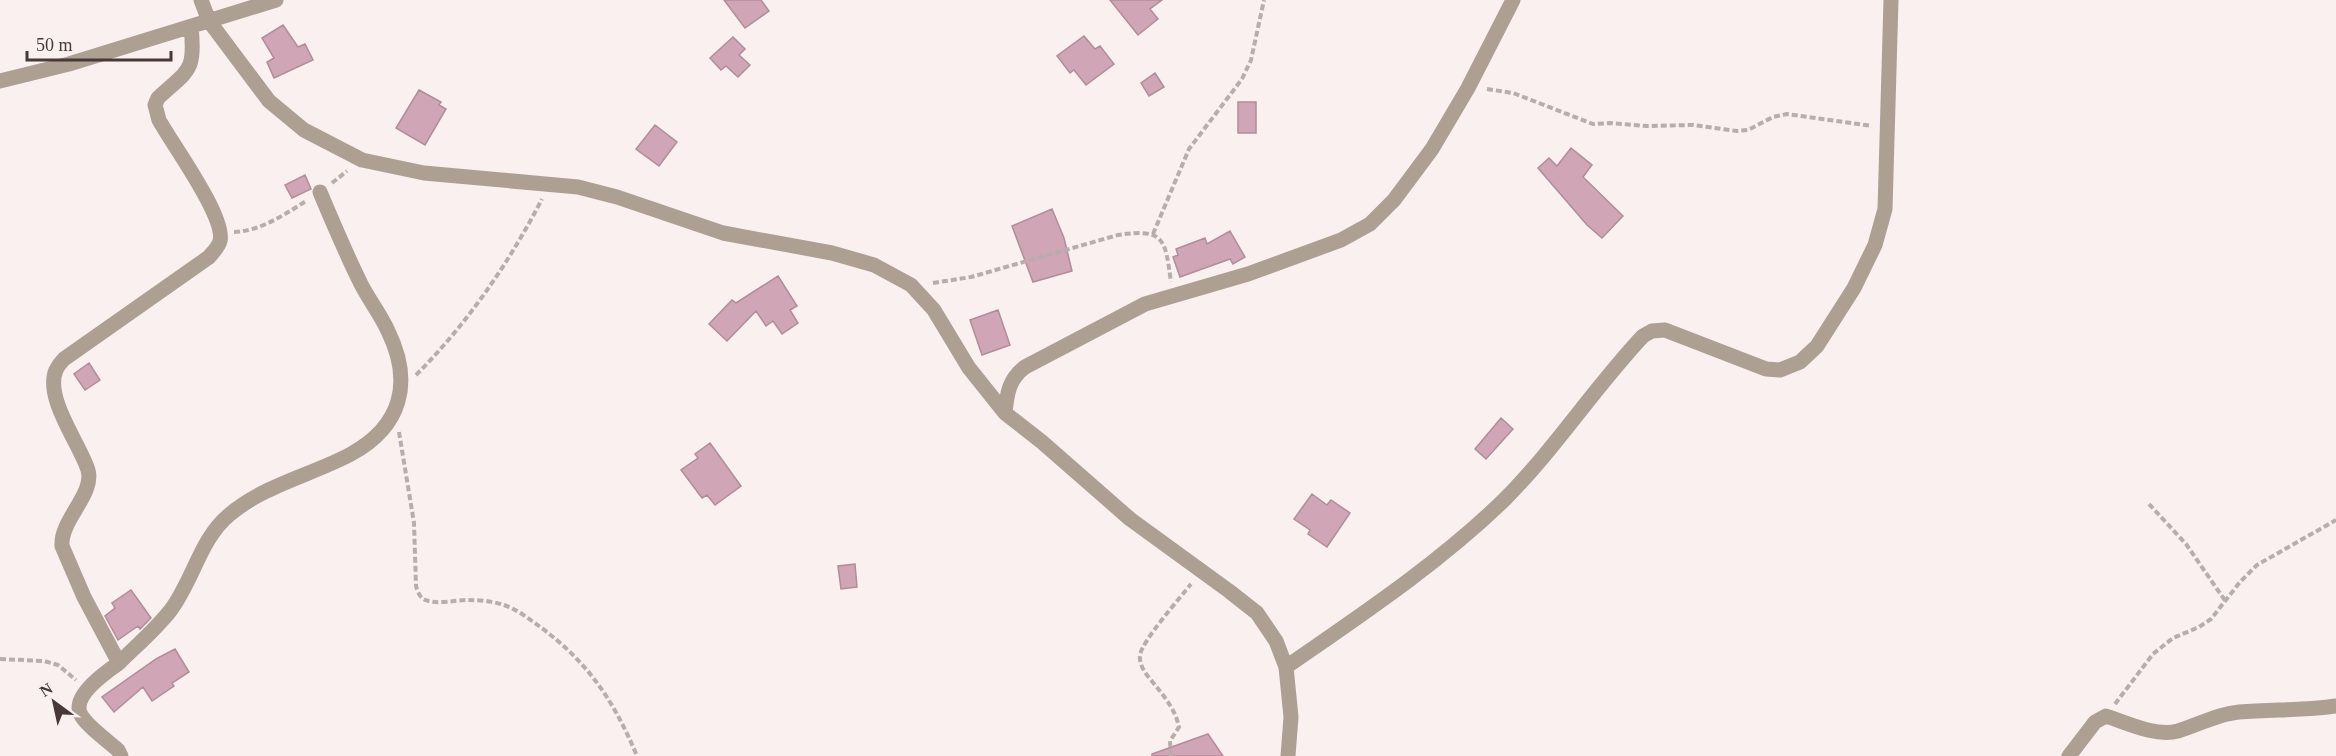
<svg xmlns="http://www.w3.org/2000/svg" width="2336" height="756" font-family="Georgia,serif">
  <rect width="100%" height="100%" fill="#f9f0ef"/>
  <!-- building -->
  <path fill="#d0a5b6" stroke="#b28c9b" stroke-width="1.5" d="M724,0H761L769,11L745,28Z
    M1110,0H1162L1150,9L1158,19L1138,35Z
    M283,25L298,47L305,44L313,60L274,78L267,62L274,58L262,38Z
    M1084,36L1095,49L1100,46L1114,64L1086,85L1074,70L1070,73L1057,56Z
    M733,37L745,49L739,55L750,65L738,77L726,66L721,70L710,58Z
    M1155,73L1164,87L1149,96L1141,83Z
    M419,90L441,102L439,105L446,109L425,145L396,128Z
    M1238,102H1256V133H1238Z
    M655,125L677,142L659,166L636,149Z
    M1571,148L1592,165L1583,177L1623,216L1602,238L1587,225L1538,168L1549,158L1557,166Z
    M305,175L311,189L292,198L285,185Z
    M1052,209L1064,238L1072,271L1033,282L1012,226Z
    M1230,231L1245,257L1233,264L1230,259L1180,277L1173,257L1178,255L1176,249L1205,238L1207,244Z
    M778,276L797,306L790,310L798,323L782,334L773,321L766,326L756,311L727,341L709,324L732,300L736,303Z
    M998,310L1010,345L982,355L970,320Z
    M89,363L100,380L85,390L74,374Z
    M1501,418L1513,429L1486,459L1475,449Z
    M710,443L741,486L715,505L707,495L702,498L681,470L698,458L695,454Z
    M1312,494L1327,505L1331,500L1350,513L1327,547L1308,534L1310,530L1294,519Z
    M855,564L857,587L841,589L838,566Z
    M131,590L151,618L140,629L138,626L118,640L105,616L115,608L112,603Z
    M175,649L189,672L172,683L174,686L152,701L143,687L114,712L102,697L156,659Z
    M1208,734L1223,756H1152V754Z"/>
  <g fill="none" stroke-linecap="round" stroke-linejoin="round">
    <!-- path -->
    <path stroke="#b9adac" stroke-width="4" stroke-dasharray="6 3" stroke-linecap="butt" d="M1487,89L1513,93L1593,124L1611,123L1647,126L1693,125L1737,131L1748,130L1773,117L1787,114L1872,126
      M332,183L347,171
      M234,232C260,231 284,215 306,201
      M1153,234L1189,149L1242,79L1251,60L1264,0
      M933,283L971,277L1118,235C1165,228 1165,239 1171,282
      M416,375C467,324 509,263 542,199
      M399,432L414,523L416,586C417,590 419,595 422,598C432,606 455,600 467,600C479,600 492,601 504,605C516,609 528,618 539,626C588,662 614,701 637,756
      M2149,504L2186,544L2226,602
      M0,659L44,661L58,665L76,680
      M2115,704L2153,654L2173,638L2199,627L2211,619L2240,582L2257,565L2336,520
      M1171,756L1170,741L1179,727C1175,708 1163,695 1151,680C1145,673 1139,665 1140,655C1142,641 1180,598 1191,584"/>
    <!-- street -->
    <path stroke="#ae9f93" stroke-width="15" d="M201,0L209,21L269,101L304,130L362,160L424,173L578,187L617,197L723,233L832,253L874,265L911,285L934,310L969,368L1005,413L1042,442L1130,519L1229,591L1257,613L1276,641L1286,667L1291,717L1288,756
      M0,81L69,64L276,0
      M1005,413C1007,393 1009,379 1025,367L1145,304L1248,274L1341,240L1370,224L1394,200L1432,149L1468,88L1513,0
      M119,663C136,646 155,630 170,611C193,581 200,539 229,515C264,485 312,475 351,454C402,426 413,382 388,331C381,315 369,300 361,284C346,254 333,223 320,192
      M1286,667C1361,615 1438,564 1504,500C1555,449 1594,388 1643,336L1652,331L1665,330L1766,369L1780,370L1800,362L1817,346L1854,288L1875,245L1885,209L1891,0
      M121,756L118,750C108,741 85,725 80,713C73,695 106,672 119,663L84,597L62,546C60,520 95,494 88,470C80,444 44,398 56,370C58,366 61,362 64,359L209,257C213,252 218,248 220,241C226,217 172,144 159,120L155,105L158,98C188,70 196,72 191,27
      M2069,756L2095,722L2106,716C2127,723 2156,737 2178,731C2198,725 2217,714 2239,712C2272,709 2304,711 2336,706"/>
  </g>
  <!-- north arrow -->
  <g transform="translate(54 702) rotate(327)" stroke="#f9f0ef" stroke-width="4.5" paint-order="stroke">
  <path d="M0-4.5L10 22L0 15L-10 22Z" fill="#493836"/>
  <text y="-9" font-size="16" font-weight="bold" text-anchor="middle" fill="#493836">N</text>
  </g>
  <!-- scale -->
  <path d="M27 51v9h144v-9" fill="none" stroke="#493836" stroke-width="3"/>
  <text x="36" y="51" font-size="18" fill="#493836" stroke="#f9f0ef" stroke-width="4.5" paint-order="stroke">50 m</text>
</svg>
